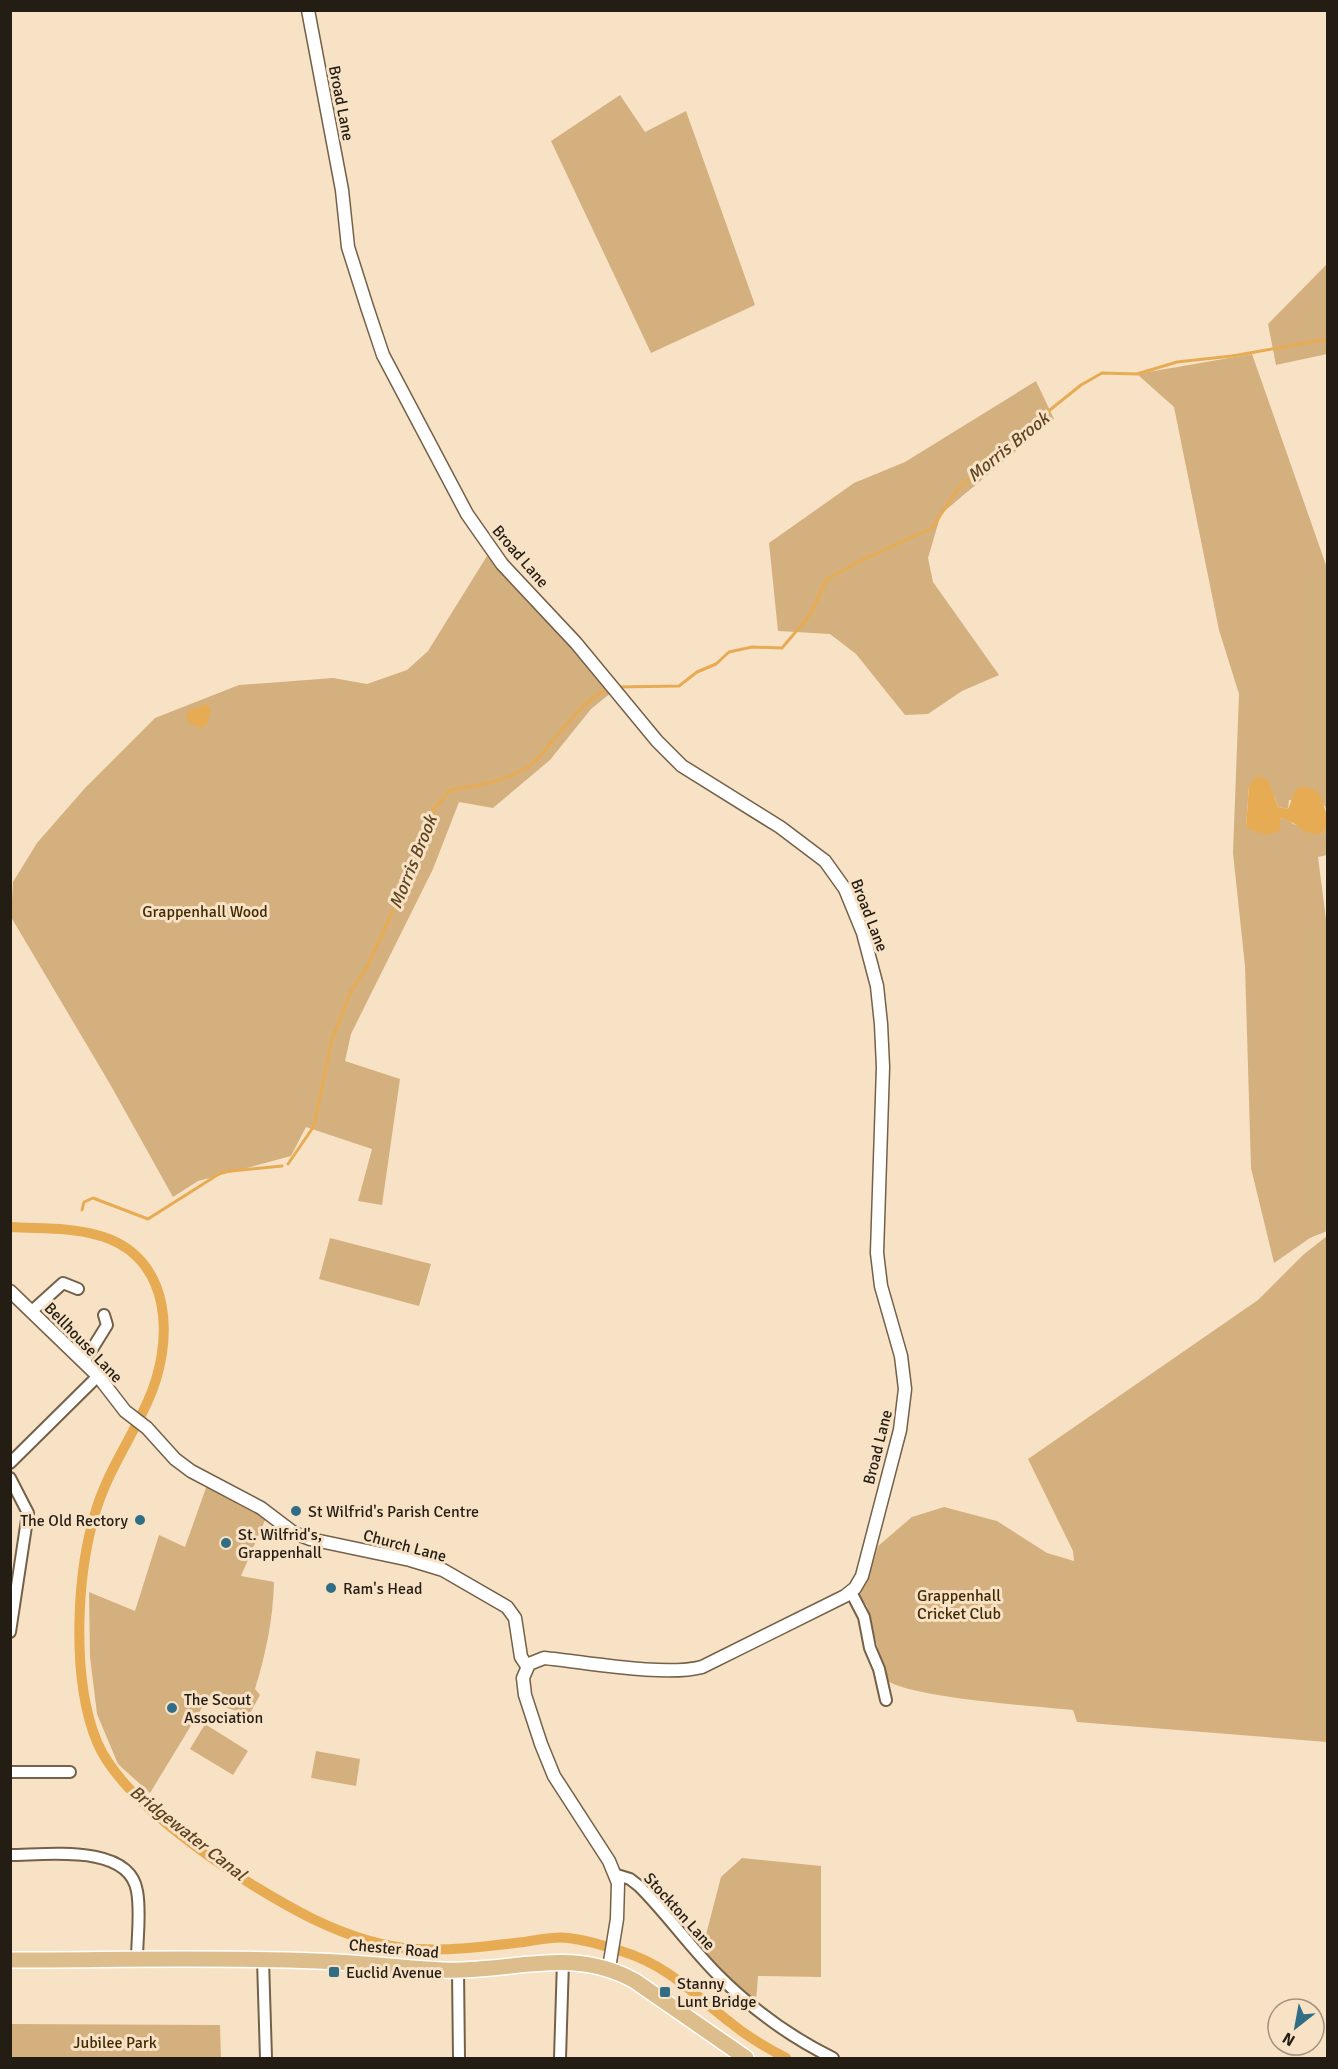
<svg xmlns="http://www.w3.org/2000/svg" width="1338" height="2069" font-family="Signika,sans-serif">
  <rect width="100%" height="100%" fill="#f7e2c6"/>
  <!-- green -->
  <path fill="#d4b07e" d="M620,95L645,132L686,111L755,305L651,353L551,141Z
    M1327,264V354L1276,365L1268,324Z
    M1252,354L1327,568V815L1325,806L1289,800L1288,809L1278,807L1274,796L1249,786L1246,827L1280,818L1289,819L1293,824L1321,834L1327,827V855L1318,857L1328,935L1327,1231L1310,1238L1274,1263L1251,1168L1245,966L1233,853L1239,694L1219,630L1174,407L1137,374Z
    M1036,381L1054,419L941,514L928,558L933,582L999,675L962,691L928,714L905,715L856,654L830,634L778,631L769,543L854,483L905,462Z
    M487,556L612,692L591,709L550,760L493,808L459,802L433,869L351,1034L345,1061L400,1079L382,1205L358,1201L372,1149L306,1127L291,1156L198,1181L173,1197L110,1084L11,917L13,882L37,843L85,788L155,718L239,685L333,678L367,684L407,670L428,651Z
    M1327,1236V1742L1077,1722L1073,1710C1035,1706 912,1698 886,1680L867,1606L858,1594L868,1577L878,1546L912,1517L944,1507L997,1521L1047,1553L1074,1561L1073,1551L1028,1459L1258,1300L1303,1255Z
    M330,1238L431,1264L419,1306L319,1279Z
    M207,1485L266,1518L241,1576L274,1582C273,1620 266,1653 255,1689L260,1695L249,1715L206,1701L150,1793L118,1764L97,1714L90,1657L89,1592L135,1611L159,1535L185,1547Z
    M205,1724L248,1751L233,1775L190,1749Z
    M316,1751L360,1759L356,1786L311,1778Z
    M742,1858L821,1866V1977L758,1976L756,2002L753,2004L702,1950L721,1877Z
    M10,2024L220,2025L221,2058H11Z"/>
  <!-- water -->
  <path fill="#e7ac53" d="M207,704L211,710L207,724L202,728L189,723L186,716L189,710Z
    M1257,776L1268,780L1278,807L1288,809L1296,789L1306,786L1319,793L1327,815V827L1321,834C1300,835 1297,820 1280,818V830C1266,837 1259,834 1246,827L1249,786Z"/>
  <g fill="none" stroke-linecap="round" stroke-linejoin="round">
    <!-- stream -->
    <path stroke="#e7ac53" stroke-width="3" d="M617,687L679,686L697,672L716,664L729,652L752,647L782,648L810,615L827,579L862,560L932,528L957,490L990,458L1081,385L1102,373L1137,374L1177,362L1232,356L1328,339
      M288,1164L314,1126L332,1039L351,991L367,967L397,902L411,859L434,809L450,790C476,786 514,780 534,762C559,738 578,701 610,688
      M82,1210L84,1202L93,1198L148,1219L222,1172L282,1166"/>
    <!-- canal -->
    <path stroke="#e7ac53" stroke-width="10" d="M10,1227C39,1229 69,1227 97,1235C174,1255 175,1343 147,1403C131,1438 109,1470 97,1507C76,1572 71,1679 97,1742C125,1808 249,1887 313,1919C344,1934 381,1947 416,1949C452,1951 489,1946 524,1942C539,1940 553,1936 568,1938C586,1940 606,1946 624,1952C667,1965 696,1996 731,2023C748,2037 767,2048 786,2058"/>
    <defs>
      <path id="minor" d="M32,1311L63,1283L78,1289
        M84,1362L107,1325L104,1315
        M10,1463L98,1376
        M10,1478L28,1513L10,1632
        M851,1592L864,1617L870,1648L879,1669L886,1700
        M10,1772H70
        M10,1855C46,1855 129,1843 137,1891C141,1913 137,1938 137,1960
        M617,1875L630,1879L639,1886C667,1914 690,1947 718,1975C752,2009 790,2037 833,2058
        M263,1960L266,2058
        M458,1970L459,2058
        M560,2058L563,1961"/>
      <path id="tertiary" d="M308,10L342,190L348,247L367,307L383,355L467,514L502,564L576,643L657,741L682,766L780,827L825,861L845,889L863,933L877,986L881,1024L883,1067L877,1253L881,1286L901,1356L905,1389L900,1430L862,1576L855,1588L845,1596L702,1667C664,1677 586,1662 544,1658L529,1664L523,1678L525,1695L541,1744L554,1776L609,1861L618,1883L617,1919L609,1968
        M10,1291L98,1376L125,1411L147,1428L175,1459L191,1471L261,1508L294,1533L310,1539L410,1560L443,1570L507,1607L515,1618L521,1657L527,1666"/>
      <path id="primary" d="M10,1960C112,1960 214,1957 316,1961C358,1962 401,1968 443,1970C511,1973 570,1945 635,1981L746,2058"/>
    </defs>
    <!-- minor casing -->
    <use href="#minor" stroke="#746148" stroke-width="14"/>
    <!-- tertiary casing -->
    <use href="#tertiary" stroke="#746148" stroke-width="15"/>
    <!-- primary casing -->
    <use href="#primary" stroke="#fff" stroke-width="18"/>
    <!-- minor -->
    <use href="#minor" stroke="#fff" stroke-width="10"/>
    <!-- tertiary -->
    <use href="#tertiary" stroke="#fff" stroke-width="12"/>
    <!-- primary -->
    <use href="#primary" stroke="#ddbd8b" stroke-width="15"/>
  </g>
  <!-- markers -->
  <g fill="#316e85" stroke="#f7e2c6" stroke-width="2">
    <circle cx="296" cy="1511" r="6"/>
    <circle cx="140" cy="1520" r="6"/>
    <circle cx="226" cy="1543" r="6"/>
    <circle cx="331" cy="1588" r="6"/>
    <circle cx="172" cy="1708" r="6"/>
    <rect x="328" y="1966" width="12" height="12" rx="3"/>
    <rect x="659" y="1986" width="12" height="12" rx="3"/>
  </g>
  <g text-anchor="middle" stroke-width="6" stroke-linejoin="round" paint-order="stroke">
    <!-- street labels -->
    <g font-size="16" fill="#241d13" stroke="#f7e2c6">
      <text transform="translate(342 103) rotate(79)" y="6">Broad Lane</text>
      <text transform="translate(521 556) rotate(49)" y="6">Broad Lane</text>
      <text transform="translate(870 915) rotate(69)" y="6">Broad Lane</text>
      <text transform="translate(84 1342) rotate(46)" y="6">Bellhouse Lane</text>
      <text transform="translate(877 1447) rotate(-76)" y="6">Broad Lane</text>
      <text transform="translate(405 1545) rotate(15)" y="6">Church Lane</text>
      <text transform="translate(680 1911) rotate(48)" y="6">Stockton Lane</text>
      <text transform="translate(394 1948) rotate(5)" y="6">Chester Road</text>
    </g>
    <!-- park labels -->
    <g font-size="16" fill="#412a02" stroke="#f7e2c6">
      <text x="205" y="917">Grappenhall Wood</text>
      <text x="959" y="1601">Grappenhall<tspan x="959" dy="18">Cricket Club</tspan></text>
      <text x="115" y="2048">Jubilee Park</text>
    </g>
    <!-- poi labels -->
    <g font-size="16" fill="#241d13" stroke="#f7e2c6" text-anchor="start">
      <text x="308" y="1517">St Wilfrid's Parish Centre</text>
      <text x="128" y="1526" text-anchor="end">The Old Rectory</text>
      <text x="238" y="1540">St. Wilfrid's,<tspan x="238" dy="18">Grappenhall</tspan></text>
      <text x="343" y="1594">Ram's Head</text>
      <text x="184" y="1705">The Scout<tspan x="184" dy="18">Association</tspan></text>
      <text x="346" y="1978">Euclid Avenue</text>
      <text x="677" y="1989">Stanny<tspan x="677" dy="18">Lunt Bridge</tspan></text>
    </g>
    <!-- water labels -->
    <g font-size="18" font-style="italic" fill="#5e4520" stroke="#f7e2c6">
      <text transform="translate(1008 447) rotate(-39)" y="6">Morris Brook</text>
      <text transform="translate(413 862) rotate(-68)" y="6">Morris Brook</text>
      <text transform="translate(188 1833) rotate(38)" y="6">Bridgewater Canal</text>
    </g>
  </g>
  <!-- border -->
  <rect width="1338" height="2069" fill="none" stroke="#241d13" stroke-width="24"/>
  <!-- north arrow -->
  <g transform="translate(1296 2027) rotate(211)"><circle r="28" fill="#f7e2c6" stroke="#a3937e" stroke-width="1.5"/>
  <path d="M0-4.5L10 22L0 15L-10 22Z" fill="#316e85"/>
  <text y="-9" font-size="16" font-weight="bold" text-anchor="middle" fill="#241d13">N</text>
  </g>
</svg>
